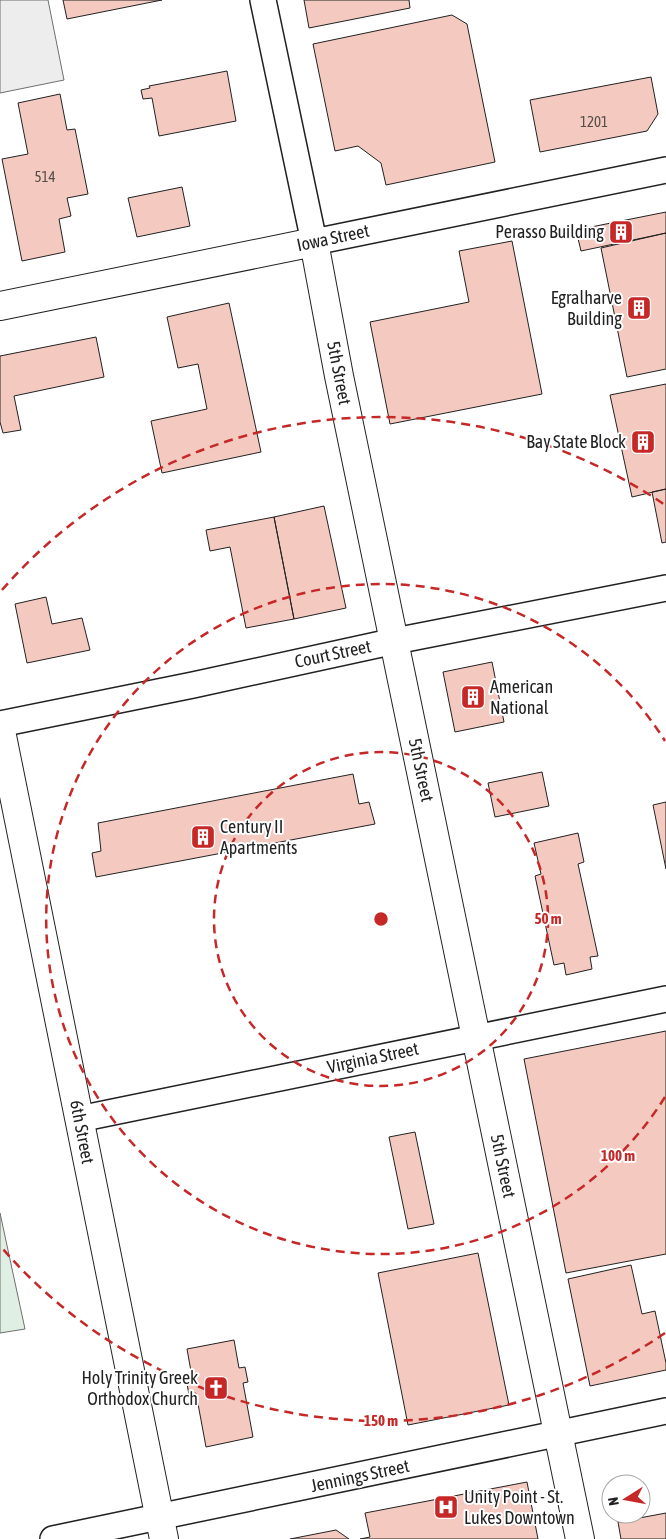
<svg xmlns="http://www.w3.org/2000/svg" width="666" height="1539" font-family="'Asap Condensed',sans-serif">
  <rect width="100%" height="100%" fill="#fff"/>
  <!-- green -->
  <path fill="#e0efe3" stroke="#6f6f6f" d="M0,1213L25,1329L0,1333Z"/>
  <!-- parking -->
  <path fill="#ededed" stroke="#6f6f6f" d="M0,0H48L64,80L0,93Z"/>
  <!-- building -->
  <path fill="#f3c9c0" stroke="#222" d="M63,0H162L67,19Z
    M304,0H409L410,8L309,28Z
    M452,15L467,24L495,162L386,185L381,163L358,146L335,151L313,44Z
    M227,71L236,121L159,136L152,98L143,99L141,90L150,88L149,86Z
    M651,77L658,114L647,131L540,152L530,100Z
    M60,94L67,130L75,129L88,194L67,198L71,216L59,219L65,252L22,261L2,159L28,154L18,103Z
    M182,187L190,226L137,237L128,198Z
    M666,212V233L581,251L576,230Z
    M666,233V369L627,377L601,248Z
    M512,241L542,394L390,424L370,322L469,302L459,251Z
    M229,303L261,452L162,473L151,421L207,409L198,364L178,368L167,317Z
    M96,337L104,377L14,396L21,430L3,433L0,422V356Z
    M666,384V489L632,497L610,395Z
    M666,489V542L662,543L652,492Z
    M324,506L346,608L294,619L274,517Z
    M274,517L294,619L246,628L230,547L210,551L206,530Z
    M46,597L52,624L82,618L90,650L27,663L15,604Z
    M492,662L504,722L455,732L443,672Z
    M542,772L549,806L495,817L488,783Z
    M353,774L359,804L369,802L375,824L96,877L92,853L101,851L98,823Z
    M666,802V869L653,805Z
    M578,833L584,862L578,864L598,956L590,957L592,969L566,975L564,963L554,965L535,876L541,874L534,843Z
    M666,1031V1254L566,1273L524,1059Z
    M415,1132L434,1224L408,1229L389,1137Z
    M478,1253L509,1405L408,1425L378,1273Z
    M631,1265L642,1314L655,1311L666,1363V1370L590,1386L568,1279Z
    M234,1340L239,1368L245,1367L248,1382L243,1383L253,1437L206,1447L196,1393L189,1395L186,1378L192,1377L187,1349Z
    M527,1482L538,1539H360L370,1537L365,1513Z
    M666,1513V1539H621L618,1522Z
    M336,1530L349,1539H290Z"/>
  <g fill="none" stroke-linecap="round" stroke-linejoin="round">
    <defs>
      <path id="minor" d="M263,0L314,242L666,170
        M0,724L193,685L395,641L666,588
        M79,1119L666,999
        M53,1539L666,1411"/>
      <path id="major" d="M0,306L314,242L339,376L580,1539
        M0,726L164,1539"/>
    </defs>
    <!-- minor casing -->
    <use href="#minor" stroke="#222" stroke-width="28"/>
    <!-- major casing -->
    <use href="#major" stroke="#222" stroke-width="30"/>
    <!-- minor -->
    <use href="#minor" stroke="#fff" stroke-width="25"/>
    <!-- major -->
    <use href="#major" stroke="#fff" stroke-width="28"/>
  </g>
  <!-- distance rings -->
  <g fill="none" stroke="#c62828" stroke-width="2.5" stroke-dasharray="9 6">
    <circle cx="381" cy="919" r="167"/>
    <path d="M665 1097A335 335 0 1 1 665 741"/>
    <path d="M665 1333A502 502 0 0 1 2 1248M2 590A502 502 0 0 1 665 505"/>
  </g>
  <!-- icons -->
  <defs>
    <symbol id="building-square" viewBox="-11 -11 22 22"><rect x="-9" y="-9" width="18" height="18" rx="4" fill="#c62828" stroke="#fff"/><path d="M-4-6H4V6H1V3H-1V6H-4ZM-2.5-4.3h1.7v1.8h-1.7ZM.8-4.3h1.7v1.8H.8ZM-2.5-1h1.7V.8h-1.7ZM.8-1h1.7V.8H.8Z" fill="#fff"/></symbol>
    <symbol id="church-square" viewBox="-11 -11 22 22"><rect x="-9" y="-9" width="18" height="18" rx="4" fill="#c62828" stroke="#fff"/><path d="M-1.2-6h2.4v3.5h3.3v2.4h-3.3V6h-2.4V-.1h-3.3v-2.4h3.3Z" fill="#fff"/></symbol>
    <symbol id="hospital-square" viewBox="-11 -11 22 22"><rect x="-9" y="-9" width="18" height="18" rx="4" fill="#c62828" stroke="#fff"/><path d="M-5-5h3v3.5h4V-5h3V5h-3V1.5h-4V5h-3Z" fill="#fff"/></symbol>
  </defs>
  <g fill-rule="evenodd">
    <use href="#building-square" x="607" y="218" width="28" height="28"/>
    <use href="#building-square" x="625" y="294" width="28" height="28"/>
    <use href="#building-square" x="629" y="428" width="28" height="28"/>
    <use href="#building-square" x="459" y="683" width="28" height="28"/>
    <use href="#building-square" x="189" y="823" width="28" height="28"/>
    <use href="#church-square" x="202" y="1374" width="28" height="28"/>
    <use href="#hospital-square" x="432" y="1493" width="28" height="28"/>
  </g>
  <g text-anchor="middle" stroke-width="4" stroke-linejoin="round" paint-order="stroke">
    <!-- number labels -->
    <g font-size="15" fill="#564c4a">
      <text x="594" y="127">1201</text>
      <text x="45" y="182">514</text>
    </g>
    <!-- poi labels -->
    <g font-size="18" fill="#222" stroke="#fff" text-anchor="end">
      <text x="604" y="238">Perasso Building</text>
      <text x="622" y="304">Egralharve<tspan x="622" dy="21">Building</tspan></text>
      <text x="626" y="448">Bay State Block</text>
      <text x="490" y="693" text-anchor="start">American<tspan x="490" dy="21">National</tspan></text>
      <text x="220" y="833" text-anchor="start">Century II<tspan x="220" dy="21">Apartments</tspan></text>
      <text x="198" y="1384">Holy Trinity Greek<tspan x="198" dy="21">Orthodox Church</tspan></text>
      <text x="464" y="1503" text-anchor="start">Unity Point - St.<tspan x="464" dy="21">Lukes Downtown</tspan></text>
    </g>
    <!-- street labels -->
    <g font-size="18" fill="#222" stroke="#fff">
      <text transform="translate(333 238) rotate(-12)" y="6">Iowa Street</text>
      <text transform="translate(339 373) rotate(79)" y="6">5th Street</text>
      <text transform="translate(333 654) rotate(-12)" y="6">Court Street</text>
      <text transform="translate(421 770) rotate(78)" y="6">5th Street</text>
      <text transform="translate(373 1058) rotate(-12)" y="6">Virginia Street</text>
      <text transform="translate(82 1132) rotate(79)" y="6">6th Street</text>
      <text transform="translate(503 1166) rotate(78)" y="6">5th Street</text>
      <text transform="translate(360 1476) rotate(-12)" y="6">Jennings Street</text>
    </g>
  </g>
  <circle cx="381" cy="919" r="8" fill="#c62828" stroke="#fff" stroke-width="2.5"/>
  <g font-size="15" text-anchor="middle" font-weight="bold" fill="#c62828" stroke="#fff" stroke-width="4" stroke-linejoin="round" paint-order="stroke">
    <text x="548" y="924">50 m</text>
    <text x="618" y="1161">100 m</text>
    <text x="381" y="1426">150 m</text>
  </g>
  <!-- north arrow -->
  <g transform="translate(626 1499) rotate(259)"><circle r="24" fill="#ffffff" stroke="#a7a7a7"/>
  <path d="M0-4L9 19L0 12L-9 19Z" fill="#c62828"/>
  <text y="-8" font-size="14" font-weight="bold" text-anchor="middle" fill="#222222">N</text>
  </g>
</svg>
